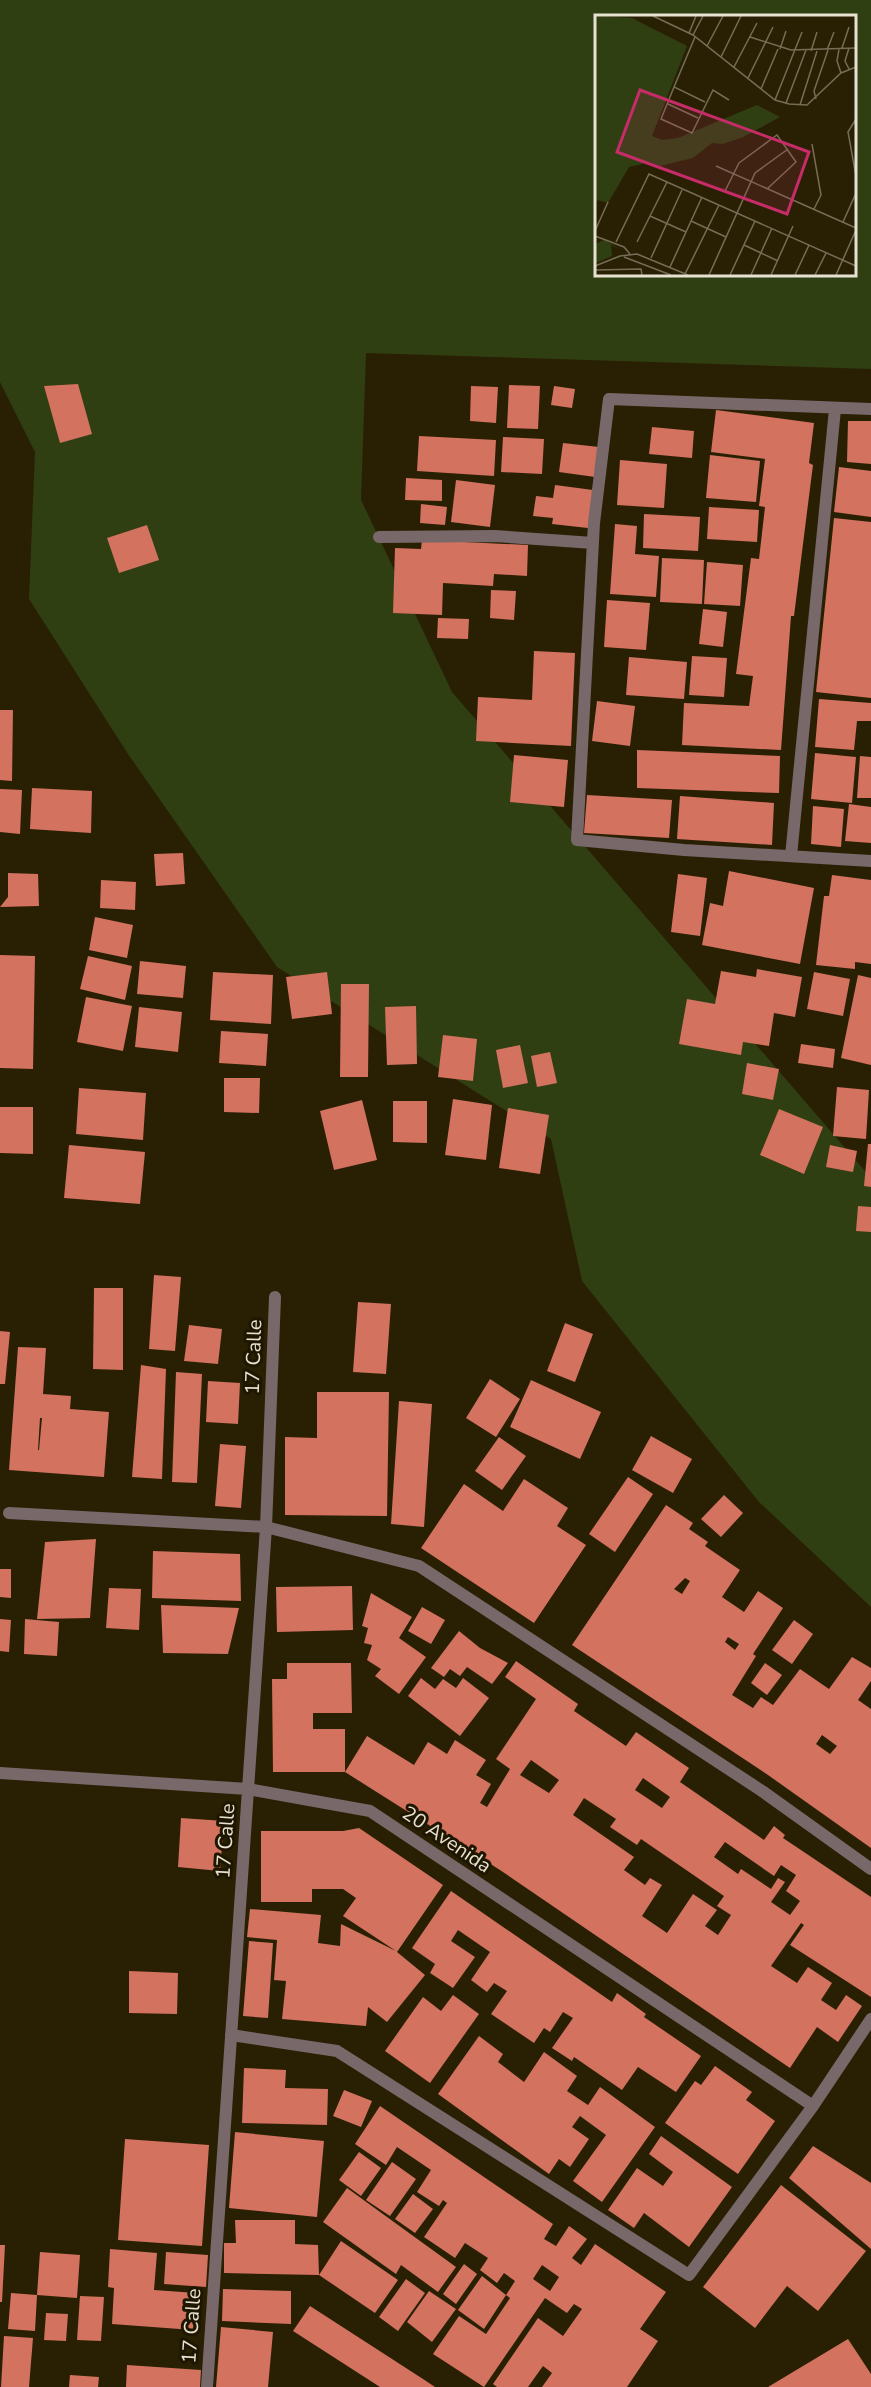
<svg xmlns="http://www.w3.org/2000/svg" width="871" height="2387" font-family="'Nunito Sans',sans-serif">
  <rect width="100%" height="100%" fill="#292004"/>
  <!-- green -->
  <path fill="#303f12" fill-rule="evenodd" d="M0,0H871V369L366,353L361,500L452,692L871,1178V1607L759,1502L582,1281L551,1139L277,967L128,754L29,599L35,452L0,382ZM596,16H854V274H596Z"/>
  <!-- building -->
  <path fill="#d3725e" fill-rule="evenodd" d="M78,384L92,434L60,443L44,386Z
    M509,385L540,386L538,429L507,428Z
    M471,386L498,387L496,423L470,421Z
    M554,386L575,389L572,408L551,405Z
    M716,410L814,423L809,463L813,465L807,512L794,616H791L781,750L682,745L684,703L749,706L753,676L736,674L751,558L759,559L765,507L759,506L765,459L711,452Z
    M848,421H871V464L847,462Z
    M652,427L694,431L692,458L649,454Z
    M419,436L496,440L494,476L417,471Z
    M503,437L544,439L542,474L501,472Z
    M563,443L599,447L595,477L559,472Z
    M710,455L760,461L756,502L706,498Z
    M620,460L667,464L664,508L617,505Z
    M839,467L871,471V517L834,512Z
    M406,478L442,480V501L405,500Z
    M456,480L495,485L490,527L451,522Z
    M555,485L593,490L588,528L552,524L553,518L533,516L536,496L553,498Z
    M421,504L447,507L445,525L420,523Z
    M709,507L759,510L757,542L707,539Z
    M644,514L700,517L698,551L643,548Z
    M834,518L871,522V698L816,692Z
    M615,524L637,526L635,554L659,556L656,597L610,594Z
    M147,525L159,560L119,573L107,538Z
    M422,540L528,545L527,576L494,574L493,586L443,583L442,615L393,613L395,548L421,549Z
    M662,558L704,560L702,604L660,602Z
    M707,562L743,565L740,606L704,604Z
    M491,590L516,591L514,620L490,618Z
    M607,600L650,603L646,650L604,647Z
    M703,609L727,612L723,647L699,644Z
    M438,618L469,619L468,639L437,638Z
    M534,651L575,653L571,746L476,741L478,697L532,700Z
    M692,656L727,658L724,697L689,695Z
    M629,657L687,662L684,699L626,695Z
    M819,699L871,703V721H857L854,750L815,747Z
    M597,701L635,706L630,746L592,741Z
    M0,710H13L12,781L0,780Z
    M637,750L780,756L779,793L637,788Z
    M815,753L856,757L852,803L811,799Z
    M514,755L568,760L564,807L510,802Z
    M860,756L871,757V798H857Z
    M32,788L92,791L91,833L30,829Z
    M0,789L22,790L20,834L0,832Z
    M587,795L672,800L669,838L584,833Z
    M680,796L774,803L772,845L677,839Z
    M849,804L871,807V843L845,841Z
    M813,806L844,809L841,847L811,844Z
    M183,853L185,884L156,886L154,854Z
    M729,871L814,888L800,964L702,945L710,903L723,906Z
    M8,873L38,874L39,906L0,907L8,897Z
    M678,874L707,878L700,936L671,932Z
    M832,875L871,880V964L855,962V969L816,965L824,896H829Z
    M101,880L136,882L135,910L100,908Z
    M95,917L133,925L127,958L89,950Z
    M0,955L35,956L33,1069L0,1068Z
    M88,956L132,966L125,1000L80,989Z
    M140,961L186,966L183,998L137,994Z
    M757,969L802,977L795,1017L774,1013L769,1046L743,1042L741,1055L679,1044L687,999L715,1004L721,971L756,977Z
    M213,972L273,975L271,1024L210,1020Z
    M327,972L332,1014L292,1019L286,977Z
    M814,972L850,979L843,1016L807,1009Z
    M858,975L871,978V1065L841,1058Z
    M341,984H369L368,1077H340Z
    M86,997L132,1006L123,1051L77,1042Z
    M416,1006L417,1064L387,1065L385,1007Z
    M139,1007L182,1012L178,1052L135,1047Z
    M221,1031L268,1034L266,1066L219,1063Z
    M443,1035L477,1039L473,1081L438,1077Z
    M801,1044L835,1049L833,1068L798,1063Z
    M520,1045L528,1083L503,1088L496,1050Z
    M550,1052L557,1083L537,1087L531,1056Z
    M747,1063L779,1069L773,1100L742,1094Z
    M224,1078H260L259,1113L224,1112Z
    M837,1087L869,1090L866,1139L833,1136Z
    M79,1088L146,1093L143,1140L76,1134Z
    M453,1099L492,1105L486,1160L445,1155Z
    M362,1100L377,1160L334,1170L320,1111Z
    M393,1101H427V1143L393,1142Z
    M0,1107H33V1154L0,1153Z
    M508,1108L549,1115L540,1174L499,1168Z
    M779,1109L823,1127L804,1174L760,1155Z
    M868,1144H871V1187L864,1186Z
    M69,1145L145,1152L140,1204L64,1198Z
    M830,1145L857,1151L853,1172L826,1167Z
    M858,1206L871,1207V1232L856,1231Z
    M154,1275L181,1277L175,1351L149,1349Z
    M94,1288H123V1370L93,1369Z
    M358,1302L391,1304L386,1374L353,1372Z
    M565,1323L593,1334L575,1382L547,1371Z
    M189,1325L222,1329L218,1364L184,1361Z
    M0,1331L10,1332L5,1384H0Z
    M18,1347L46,1348L43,1394L71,1396L70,1409L109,1412L104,1477L9,1470ZM40,1418H42L39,1450H38Z
    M141,1365L166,1369L162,1479L132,1477Z
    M176,1372L202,1374L197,1483L172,1482Z
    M490,1379L520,1399L496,1437L466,1418Z
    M531,1380L601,1412L580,1459L510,1427Z
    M208,1381L240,1383L238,1424L206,1422Z
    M317,1392H389L387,1516L285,1515V1437L317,1438Z
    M399,1401L432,1404L424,1527L391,1524Z
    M651,1436L692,1459L673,1493L632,1470Z
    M499,1437L526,1456L502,1490L475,1471Z
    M220,1444L246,1446L241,1508L215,1506Z
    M628,1477L653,1494L615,1552L589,1534Z
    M524,1479L568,1508L557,1526L586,1545L534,1623L421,1548L464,1484L503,1511Z
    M724,1495L743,1513L721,1537L701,1519Z
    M666,1505L693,1523L689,1529L708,1542L705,1546L740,1570L722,1597L744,1612L758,1591L783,1608L753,1654L756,1656L732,1695L753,1708L761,1697L773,1705L800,1669L829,1689L852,1657L871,1668V1681L858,1700L871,1709V1848L768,1775L572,1645ZM685,1578L690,1581L682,1594L674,1589ZM728,1637L739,1644L735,1650L725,1642ZM822,1735L837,1746L830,1754L816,1744Z
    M96,1539L90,1618L37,1619L45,1542Z
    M153,1551L240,1554L241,1601L152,1598Z
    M0,1569H11V1598L0,1597Z
    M352,1586L353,1630L277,1632L276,1587Z
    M109,1588L141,1589L139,1630L106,1628Z
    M371,1593L412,1617L399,1638L426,1657L399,1694L375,1676L381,1669L367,1660L372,1645L364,1643L368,1628L362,1626Z
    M161,1605L239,1608L228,1654L163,1653Z
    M422,1607L445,1620L431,1644L408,1631Z
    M0,1619L11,1620L9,1652L0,1651Z
    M25,1619L59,1622L57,1656L24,1654Z
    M794,1620L813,1634L792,1664L772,1650Z
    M459,1631L480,1648L508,1663L492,1684L467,1667L460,1676L450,1669L444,1677L431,1668Z
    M516,1661L578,1704L574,1711L626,1746L636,1732L689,1768L680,1782L764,1840L774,1826L785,1835L783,1838L871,1897V1997L790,1945L804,1925L801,1923L771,1966L797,1983L808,1967L832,1983L821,2000L836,2010L846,1995L862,2006L838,2042L817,2027L790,2068L500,1870L345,1772L367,1736L414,1765L428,1742L447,1754L455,1740L486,1760L476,1775L491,1784L480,1803L487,1807L510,1769L496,1759L536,1699L505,1677ZM531,1760L559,1780L549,1793L520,1775ZM643,1778L670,1797L662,1808L635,1790ZM584,1798L616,1819L610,1827L637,1845L641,1839L724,1896L717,1906L731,1915L718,1935L705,1926L717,1910L693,1894L667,1933L642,1916L662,1885L650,1878L645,1885L624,1870L634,1857L573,1815ZM725,1842L774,1876L781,1865L796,1875L786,1891L800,1901L790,1915L771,1902L785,1882L778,1878L771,1889L741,1869L738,1874L714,1857Z
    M287,1663H351L352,1713H313V1729H345V1772H273L272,1679H287Z
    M765,1663L782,1675L767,1695L751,1683Z
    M421,1678L435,1689L443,1679L456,1688L463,1678L489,1698L460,1736L408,1696Z
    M181,1818L224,1821L220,1871L178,1867Z
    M359,1828L443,1885L397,1952L425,1975L387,2022L368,2007L366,2026L282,2019L286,1981L274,1980L277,1940L247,1937L250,1909L321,1915L318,1943L340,1946L341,1924L396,1951L343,1916L356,1898L343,1889H312V1902H261V1831H343Z
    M451,1891L612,2002L617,1993L646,2014L644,2017L701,2056L676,2092L638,2067L622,2090L574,2057L572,2061L552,2048L573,2018L563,2012L550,2032L544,2028L534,2043L491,2014L507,1991L494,1983L487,1992L471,1980L490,1952L458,1930L451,1941L475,1957L453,1988L430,1973L435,1964L412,1948Z
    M249,1941L273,1943L268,2018L243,2016Z
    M129,1971L178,1973L177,2014L129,2013Z
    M453,1995L479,2014L430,2083L385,2051L423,1997L441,2011Z
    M479,2036L503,2054L498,2062L524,2082L544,2052L577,2076L567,2091L588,2105L600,2087L655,2127L602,2202L573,2181L606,2135L580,2116L572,2127L589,2139L570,2167L559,2159L549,2174L438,2094Z
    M715,2066L752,2092L746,2100L775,2121L738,2174L665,2123L695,2081L701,2085Z
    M244,2068L286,2070L285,2088L328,2089L327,2125L242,2123Z
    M344,2090L372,2101L361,2127L333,2116Z
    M380,2106L553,2224L544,2239L556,2246L569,2226L587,2239L572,2258L581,2265L595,2244L666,2292L640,2329L658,2341L627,2387H542L552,2373L543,2366L528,2387H497L493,2384L538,2318L563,2336L582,2309L574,2304L567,2313L545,2298L484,2387L433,2354L459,2316L486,2334L510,2298L506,2295L515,2281L504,2273L497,2283L480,2270L488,2258L465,2243L455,2258L424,2237L447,2203L443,2200L439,2206L417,2192L431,2170L397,2147L386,2165L355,2144ZM542,2265L559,2277L550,2291L533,2279Z
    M235,2132L324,2141L317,2217L229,2208Z
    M661,2136L732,2187L689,2247L644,2213L634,2228L608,2210L637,2168L663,2186L673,2172L649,2154Z
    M125,2139L209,2145L202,2246L118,2240Z
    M813,2146L871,2183V2249L789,2178Z
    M359,2152L381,2168L361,2196L339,2180Z
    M392,2162L416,2179L390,2216L366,2200Z
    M781,2185L866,2251L818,2311L787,2286L755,2328L703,2287Z
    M347,2188L456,2267L438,2292L401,2265L396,2274L323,2222Z
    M413,2194L433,2209L415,2233L395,2219Z
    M235,2220H295V2244L318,2245L319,2275L341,2241L398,2280L375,2313L319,2275L224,2273V2243H236Z
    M0,2245H5L2,2302H0Z
    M110,2249L157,2253L154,2290L196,2293L193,2330L112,2324L114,2288L108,2287Z
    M40,2252L80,2255L77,2298L37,2295Z
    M166,2252L208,2255L206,2287L164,2284Z
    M464,2264L477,2274L456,2304L443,2294Z
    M482,2276L506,2295L484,2329L458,2310Z
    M406,2279L425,2293L398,2331L379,2317Z
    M223,2289L291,2291V2324L222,2321Z
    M429,2291L456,2309L432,2342L407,2322Z
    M11,2293L37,2295L35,2331L8,2329Z
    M80,2296L104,2297L101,2341L77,2340Z
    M310,2306L423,2379L435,2387H380L293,2331Z
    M46,2313L68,2314L66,2341L44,2340Z
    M221,2327L273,2332L268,2387H216Z
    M4,2336L33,2338L29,2387H1Z
    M848,2339L871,2374V2387H768Z
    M127,2365L201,2370L200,2387H126Z
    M70,2375L99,2377L98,2387H69Z"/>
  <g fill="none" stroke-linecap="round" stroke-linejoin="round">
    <!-- street -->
    <path stroke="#78686a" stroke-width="12" d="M871,409L609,399L594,523L577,840L684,850L871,861
      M379,537L495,536L593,543
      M791,856L835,409
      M9,1513L266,1527L419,1566L762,1791L871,1869
      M0,1773L248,1789L370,1811L813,2106
      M231,2035L337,2051L689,2275L813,2106L871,2019
      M207,2387L266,1527L275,1297"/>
  </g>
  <g text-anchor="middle" stroke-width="6" stroke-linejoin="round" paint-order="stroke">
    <!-- street labels -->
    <g font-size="20" fill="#e7e1d1" stroke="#1f1600">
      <text transform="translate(253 1357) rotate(-88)" y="7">17 Calle</text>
      <text transform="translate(447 1839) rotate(34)" y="7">20 Avenida</text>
      <text transform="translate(225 1841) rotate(-86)" y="7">17 Calle</text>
      <text transform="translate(191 2326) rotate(-86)" y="7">17 Calle</text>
    </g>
  </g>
  <!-- overview -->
  <g transform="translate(595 15)">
    <rect width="261" height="261" fill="#292004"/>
    <path d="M0,1L37,3L92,31L57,121L67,125L83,123L162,90L185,102L148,122L128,129L117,128L98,143L65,151L55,147L34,152L13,188L3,185L0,188ZM9,225L25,234L16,230L17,241L1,248L0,229Z" fill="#303f12"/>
    <path fill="none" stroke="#756d56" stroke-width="1.5" d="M58,1L98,20L180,85L194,89L212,90L246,58L261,52M94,18L101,1M98,20L108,1M100,22L79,72L110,87M155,22L196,35L261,33M112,31L128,1M247,33L254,12M185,34L191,16M244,34L242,46L246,58M232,35L239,17M216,36L222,17M126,42L146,1M139,52L162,8M254,54L250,46L254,33M153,63L178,12M79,72L66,104L97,118L118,75L134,85M166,74L183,34M221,84L219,76L233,35M180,85L207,17M191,88L211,35M73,89L103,103M205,90L222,36M261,104L253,117L261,161M217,129L226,180L219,194M121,151L261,213M130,176L144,148L182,120L201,147L172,174M55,201L91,217M96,206L131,222M248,207L261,178M0,216L13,187M0,221L29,232L35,239M21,227L54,159L261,251M42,227L72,167M149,230L183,246M29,242L76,260M56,243L87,175M0,251L25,241L42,239L93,260M75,252L107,182M0,255L46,254L47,260M90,259L124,190M114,260L160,158L193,134M135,260L160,206M156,260L177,213M176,260L198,211M200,260L214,230M220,260L231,238M241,260L261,215"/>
    <path fill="#c62c67" fill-opacity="0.15" stroke="#c62c67" stroke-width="3" d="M45,75L214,137L192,199L22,137Z"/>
    <rect width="261" height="261" fill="none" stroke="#e7e1d1" stroke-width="3"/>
  </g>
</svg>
